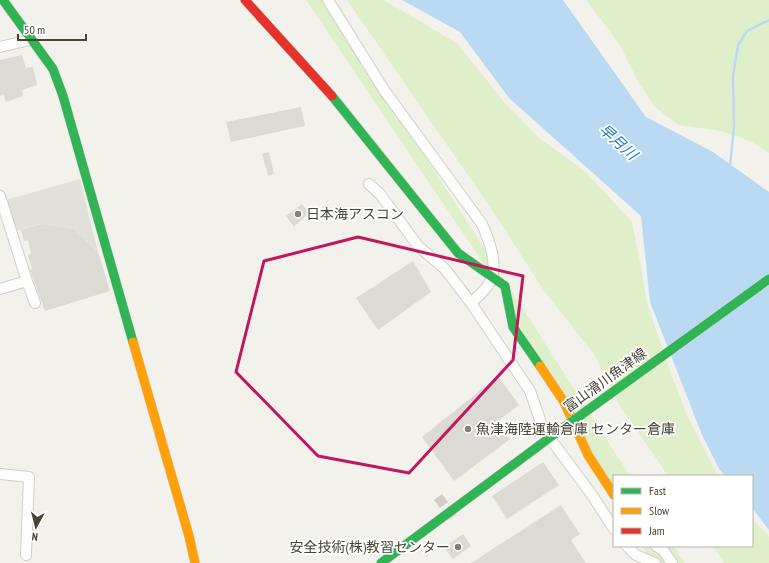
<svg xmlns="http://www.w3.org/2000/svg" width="769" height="563" font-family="'PT Sans Narrow','Noto Sans JP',sans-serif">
  <rect width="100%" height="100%" fill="#f3f1ec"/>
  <!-- green -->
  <path fill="#dfefca" d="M306,0H325L630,476H614V496L492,276Z
    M347,0H384L458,44L504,102L539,138L585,171L632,222L642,272L647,303L671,374L687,415L718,476H668L619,404L594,354L544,291L492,210Z
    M586,0H769V153L750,141L721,131L678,125L655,107L640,85L620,45Z
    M752,518L769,537V563H724L713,546H752Z
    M642,546H674L685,563H651Z"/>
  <!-- parking -->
  <path fill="#e2e0db" d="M80,179L98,252L73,229L41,224L16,231L6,200Z"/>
  <!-- water -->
  <path fill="#badaf4" d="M402,0H563L646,117L713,152L769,192V530L752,508V476H725L719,469L702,435L650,302L641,216L509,98L460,32Z"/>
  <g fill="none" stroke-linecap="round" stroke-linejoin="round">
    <!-- stream -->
    <path stroke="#badaf4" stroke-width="2.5" d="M730,166L734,126L733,76L738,45L747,31L769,20"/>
  </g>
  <!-- building -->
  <path fill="#dcdad4" d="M22,55L26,68L33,67L37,85L22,90L23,96L6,102L4,95L0,96V60Z
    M301,107L305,126L231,142L226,122Z
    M269,152L274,174L268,176L262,154Z
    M302,204L309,213L294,227L286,216Z
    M41,224L73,229L98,252L110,291L45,311L30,270L32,269L28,255L31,253L28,240L24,241L21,230Z
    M413,261L431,292L378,330L356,298Z
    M498,376L519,405L498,421L510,439L454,481L422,437Z
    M543,462L559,485L507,519L492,496Z
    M561,505L580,534L571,540L586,563H471Z
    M463,534L471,546L453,559L444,547Z"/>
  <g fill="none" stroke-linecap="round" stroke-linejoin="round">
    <!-- street-tunnel -->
    <path stroke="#d1cec8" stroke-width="10" stroke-dasharray="10 5" stroke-linecap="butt" d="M438,497L455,520"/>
    <defs>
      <path id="street" d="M328,0L384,90L482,224C489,240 499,265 490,282C486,290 477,297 471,303
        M0,47L30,40
        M369,184L380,194L418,246L445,269L471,303L530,391L541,423L549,437L592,495L614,529
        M0,196L27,281
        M0,289L27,281L35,303
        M0,474L29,477L26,555
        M627,546L636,555L655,563
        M656,546L663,550L672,563"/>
      <path id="fast" d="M3,0L53,69L63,96L133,342
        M332,96L458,253L505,286L513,327L540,366
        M381,563L556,433"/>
      <path id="slow" d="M133,342L189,536L195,563
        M540,366L564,402L588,455L614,495"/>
      <path id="jam" d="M245,0L332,96"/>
    </defs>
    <!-- street casing -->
    <use href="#street" stroke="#d1cfc9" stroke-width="12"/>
    <!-- fast casing -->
    <use href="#fast" stroke="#d3cfc2" stroke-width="10"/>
    <!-- slow casing -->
    <use href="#slow" stroke="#d3cfc2" stroke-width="10"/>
    <!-- jam casing -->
    <use href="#jam" stroke="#d3cfc2" stroke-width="10"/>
    <!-- street -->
    <use href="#street" stroke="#fdfdfc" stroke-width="10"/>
    <!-- fast -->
    <use href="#fast" stroke="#30b455" stroke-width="9"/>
    <!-- slow -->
    <use href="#slow" stroke="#ff9f0a" stroke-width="9"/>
    <!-- jam -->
    <use href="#jam" stroke="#e5322d" stroke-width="9"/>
    <defs>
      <path id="fast-bridge" d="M556,433L769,279"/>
    </defs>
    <!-- fast-bridge casing -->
    <use href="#fast-bridge" stroke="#d3cfc2" stroke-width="10" stroke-linecap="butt"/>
    <!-- fast-bridge -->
    <use href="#fast-bridge" stroke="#30b455" stroke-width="9"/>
  </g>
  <!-- marked area -->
  <path fill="none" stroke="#c2185b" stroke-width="3" stroke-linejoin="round" d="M358,237L523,276L513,360L409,473L318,456L236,372L264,261Z"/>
  <!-- markers -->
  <g fill="#858076" stroke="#fff" stroke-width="1.5">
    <circle cx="298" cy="214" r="4"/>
    <circle cx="468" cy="429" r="4"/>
    <circle cx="458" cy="547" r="4"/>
  </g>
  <g text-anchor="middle" stroke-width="3.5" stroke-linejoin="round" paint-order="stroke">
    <!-- poi labels -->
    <g font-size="14" fill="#4a4336" stroke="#fff" text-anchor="start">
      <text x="306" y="219">日本海アスコン</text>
      <text x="476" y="434">魚津海陸運輸倉庫 センター倉庫</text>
      <text x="450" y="552" text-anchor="end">安全技術(株)教習センター</text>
    </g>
    <!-- street labels -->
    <g font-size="14" fill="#4a4336" stroke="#fff">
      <text transform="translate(605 380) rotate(-36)" y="5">富山滑川魚津線</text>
    </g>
    <!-- water labels -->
    <g font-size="15" font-style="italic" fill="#2579c1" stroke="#fff">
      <text transform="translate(618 142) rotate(42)" y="5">早月川</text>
    </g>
  </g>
  <!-- legend -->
  <rect x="613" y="475" width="140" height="72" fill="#ffffff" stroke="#b7b4af"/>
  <rect x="621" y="488" width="20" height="6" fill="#30b455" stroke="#b7b4af"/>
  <text x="649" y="495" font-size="12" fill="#4a4336">Fast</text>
  <rect x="621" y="508" width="20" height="6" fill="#ff9f0a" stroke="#b7b4af"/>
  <text x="649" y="515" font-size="12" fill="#4a4336">Slow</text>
  <rect x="621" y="528" width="20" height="6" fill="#e5322d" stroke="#b7b4af"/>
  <text x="649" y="535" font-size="12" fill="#4a4336">Jam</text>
  <!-- north arrow -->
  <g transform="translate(36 527) rotate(187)" stroke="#ffffff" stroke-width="3" paint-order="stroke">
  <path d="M0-3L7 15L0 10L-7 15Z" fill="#4a4336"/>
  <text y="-6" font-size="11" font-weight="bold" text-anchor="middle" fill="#4a4336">N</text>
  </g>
  <!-- scale -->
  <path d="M18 34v6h68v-6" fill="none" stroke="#4a4336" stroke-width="2"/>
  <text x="24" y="34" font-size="12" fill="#4a4336" stroke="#ffffff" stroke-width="3" paint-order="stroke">50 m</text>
</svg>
